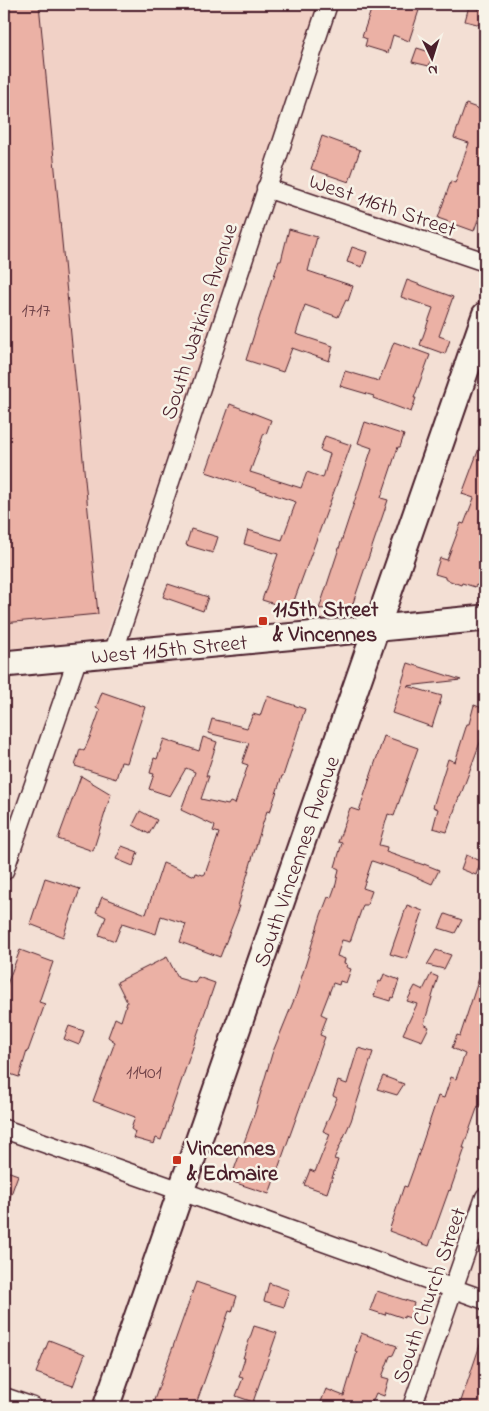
<svg xmlns="http://www.w3.org/2000/svg" width="489" height="1411" font-family="'Indie Flower',sans-serif">
  <rect width="100%" height="100%" fill="#f3dfd4"/>
  <filter id="ink" filterUnits="userSpaceOnUse"><feTurbulence type="fractalNoise" baseFrequency=".02" numOctaves="2"/><feDisplacementMap in="SourceGraphic" scale="10" xChannelSelector="R" yChannelSelector="G"/><feConvolveMatrix kernelMatrix="1 2 1 2 8 2 1 2 1" color-interpolation-filters="sRGB"/></filter>
  <g filter="url(#ink)">
    <!-- built -->
    <path fill="#f1d1c6" d="M4,4H322L105,639L4,649Z"/>
    <!-- building -->
    <path fill="#ebb1a5" stroke="#4a1f2b" d="M4,4H39L98,614L4,623Z
      M373,4H421L409,41L393,35L388,53L365,46L367,39L362,37Z
      M469,6L485,11V26L465,21Z
      M417,48L433,53L429,66L412,62Z
      M466,104L485,111V200L474,231L438,218L451,181L455,183L469,143L454,138Z
      M322,136L360,150L349,182L311,169Z
      M289,229L317,237L308,271L353,286L348,301L346,300L338,317L305,305L296,334L333,346L329,361L292,348L283,372L246,360L272,278L273,279L279,261H281Z
      M352,247L367,252L362,267L347,262Z
      M407,280L453,297L439,336L450,340L445,354L420,345L433,308L401,297Z
      M394,342L430,355L414,398H416L411,412L373,398L374,396L340,386L345,371L379,381Z
      M230,404L271,420L266,434L264,433L250,472L301,488L307,472L323,478L330,454L320,450L325,436L351,445L291,609L262,600L278,554L244,544L248,530L282,540L296,502L206,472Z
      M365,422L404,435L400,447H398L381,498L388,500L352,606L319,609L372,448L358,443Z
      M484,435H485V588L476,585L475,587L462,583L461,585L445,579V577L435,574L440,558L447,560L461,523L464,524L474,498L462,494Z
      M191,529L218,537L213,553L186,545Z
      M168,584L208,597L203,611L163,597Z
      M408,663L461,680L407,686L442,696L432,727L392,713Z
      M102,692L145,707L127,763L121,762L116,779L75,766L80,749L84,751L91,735L100,710L96,708Z
      M267,696L305,709L283,776H282L270,812L267,811L262,826L238,906H240L220,957L180,942L186,924L161,916L156,934L122,923L115,941L99,935L106,917L96,912L102,897L146,914L163,863L195,876L196,873L203,875L205,874L213,851L219,833L213,831L215,826L181,810L195,772L186,768L170,796L149,789L154,774L150,773L154,758L157,759L164,739L199,751L203,737L217,742L206,776H209L201,799L228,805L230,802L235,804L248,765L242,763L249,743L208,733L212,719L247,728L253,714L260,716Z
      M474,705L485,709V729L460,797H459L447,832L433,828L438,809L433,807L448,759L455,762L467,724H469Z
      M384,736L418,748L394,816L388,814L379,845L387,847L386,852L424,865V864L439,870L432,884L407,873L372,861L363,888L372,891L367,905H363L350,942L342,940L337,956L345,959L344,963L347,964L346,967L351,969L346,983L340,981L339,985L333,983L321,1014L327,1017L320,1035L325,1037L269,1194L230,1181L255,1112L272,1054L296,995L321,915L328,897L331,898L336,884L339,869L335,867L342,843L338,842L350,808L359,811Z
      M81,776L111,794L93,851L58,839Z
      M140,811L157,820L149,834L133,825Z
      M122,846L138,852L133,866L116,859Z
      M466,855L481,861L476,875L461,869Z
      M45,878L80,889L63,937L30,924Z
      M407,905L423,911L407,959L390,954Z
      M445,914L462,920L455,933L439,928Z
      M20,950L53,962L39,1002L45,1004L28,1051H27L19,1077L4,1072V992Z
      M436,950L451,955L444,969L427,965Z
      M167,957L178,978L195,983L198,977L215,983L161,1140L156,1138L154,1144L133,1138L135,1132L131,1129L135,1117L93,1101L115,1042L108,1037L115,1018L121,1021L127,1002L117,982Z
      M483,966H485V1095L481,1107L478,1106L463,1148H465L450,1191L449,1190L429,1246L389,1231L404,1186L407,1187L416,1162L438,1096L444,1098L451,1077L456,1079L465,1054L452,1048L457,1035L460,1036Z
      M384,974L399,980L393,998L391,997L390,1001L374,996L379,981L381,982Z
      M431,974L438,977L424,1024L429,1027L422,1041L403,1034L417,1004L407,1001L415,986L423,990Z
      M69,1026L84,1031L79,1045L64,1039Z
      M358,1048L373,1052L351,1121L334,1159L338,1160L327,1193L304,1185L310,1170L315,1172L330,1134L323,1131L337,1098L333,1096L338,1081L347,1084Z
      M383,1076L404,1084L397,1095L377,1089Z
      M4,1170L18,1175L5,1211L4,1210Z
      M196,1282L237,1296L232,1312L229,1311L195,1407H164L153,1403Z
      M269,1283L289,1290L284,1307L264,1301Z
      M377,1291L414,1303L410,1318L404,1316V1318L386,1312L385,1315L370,1310Z
      M254,1326L277,1333L253,1402L236,1396L243,1378L239,1377L245,1358H243Z
      M361,1333L397,1346L393,1355L390,1356L382,1377L389,1379L384,1396L376,1393L370,1407H319L326,1389L344,1396L357,1352L355,1351Z
      M483,1336L485,1337V1407H459Z
      M49,1340L85,1354L73,1386L36,1373Z"/>
    <g fill="none" stroke-linecap="round" stroke-linejoin="round">
      <defs>
        <path id="street" d="M266,188L485,262
          M113,654L328,4
          M4,871L78,657
          M4,1129L181,1191L485,1300
          M4,1397L33,1407
          M412,1407L485,1197"/>
        <g id="secondary">
          <path id="s1" d="M4,664L485,618"/>
          <path id="s2" d="M106,1407L485,315"/>
        </g>
      </defs>
      <!-- street casing -->
      <use href="#street" stroke="#4a1f2b" stroke-width="21"/>
      <!-- secondary casing -->
      <use href="#secondary" stroke="#4a1f2b" stroke-width="29"/>
      <!-- street -->
      <use href="#street" stroke="#f7f3e8" stroke-width="18"/>
      <!-- secondary -->
      <use href="#secondary" stroke="#f7f3e8" stroke-width="25"/>
    </g>
  </g>
  <!-- markers -->
  <g fill="#c8321e" stroke="#f7f3e8" stroke-width="2">
    <rect x="258" y="616" width="10" height="10" rx="2.5"/>
    <rect x="172" y="1155" width="10" height="10" rx="2.5"/>
  </g>
  <g text-anchor="middle" stroke-width="5" stroke-linejoin="round" paint-order="stroke">
    <!-- number labels -->
    <g font-size="20" fill="#72444a">
      <text x="36" y="316">1717</text>
      <text x="144" y="1078">11401</text>
    </g>
    <!-- street labels -->
    <g font-size="22" fill="#4a1f2b" stroke="#f7f3e8">
      <text transform="translate(383 204) rotate(19)" y="8">West 116th Street</text>
      <text transform="translate(198 321) rotate(-72)" y="8">South Watkins Avenue</text>
      <text dy="8" stroke="none"><textPath href="#s1" startOffset="166">West 115th Street</textPath></text>
      <text dy="8" stroke="none"><textPath href="#s2" startOffset="578">South Vincennes Avenue</textPath></text>
      <text transform="translate(428 1295) rotate(-71)" y="8">South Church Street</text>
    </g>
    <!-- poi labels -->
    <g font-size="22" font-weight="bold" fill="#4a1f2b" stroke="#f7f3e8" text-anchor="start">
      <text x="273" y="616">115th Street<tspan x="273" dy="25">&amp; Vincennes</tspan></text>
      <text x="187" y="1155">Vincennes<tspan x="187" dy="25">&amp; Edmaire</tspan></text>
    </g>
  </g>
  <!-- margin -->
  <rect width="489" height="1411" fill="none" stroke="#f7f3e8" stroke-width="20"/>
  <rect x="10" y="10" width="469" height="1391" fill="none" stroke="#4a1f2b" stroke-width="2" filter="url(#ink)"/>
  <!-- north arrow -->
  <g transform="translate(432 58) rotate(176)" stroke="#f7f3e8" stroke-width="4" paint-order="stroke">
  <path d="M0-4L9 19L0 12L-9 19Z" fill="#4a1f2b"/>
  <text y="-8" font-size="14" font-weight="bold" text-anchor="middle" fill="#4a1f2b">N</text>
  </g>
</svg>
